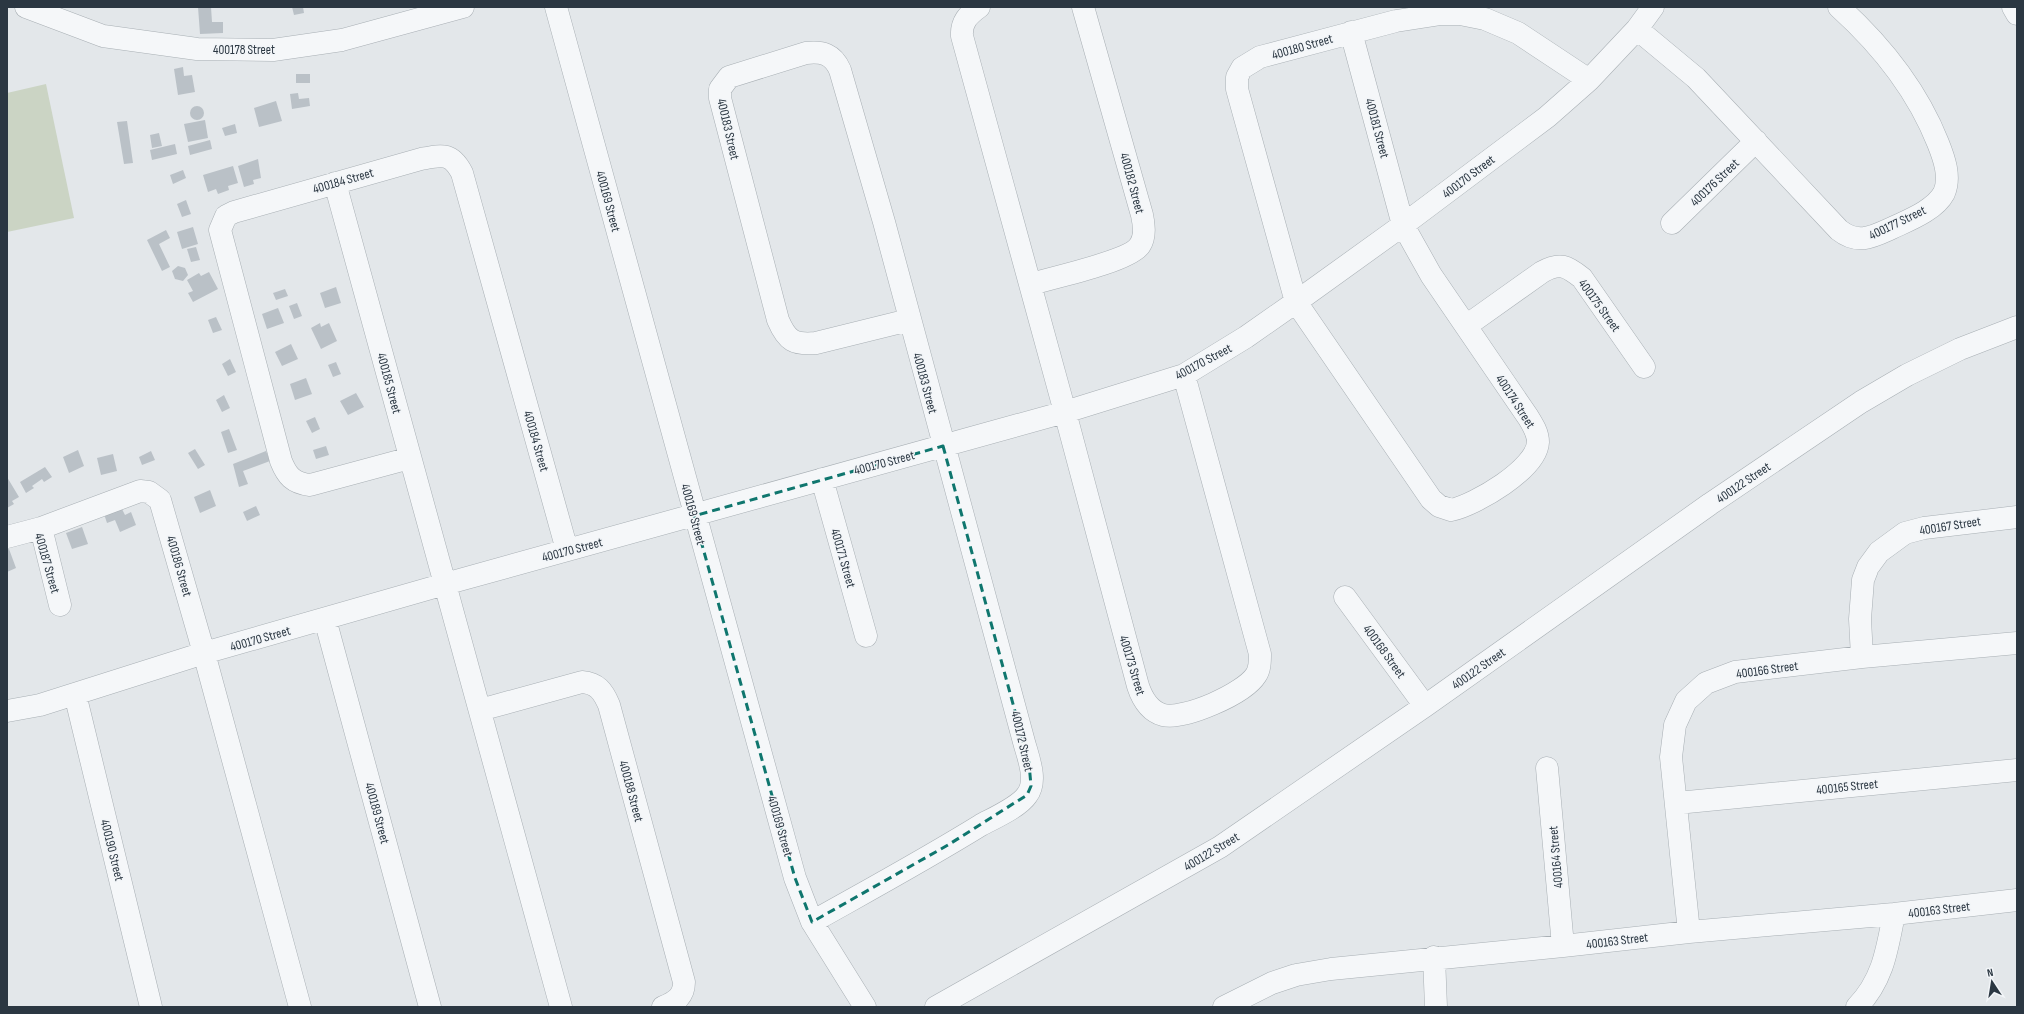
<svg xmlns="http://www.w3.org/2000/svg" width="2024" height="1014" font-family="'Sofia Sans Condensed',sans-serif">
  <rect width="100%" height="100%" fill="#e3e7ea"/>
  <!-- pitch -->
  <path fill="#cbd4c4" d="M46,84L74,218L7,232V93Z"/>
  <!-- building -->
  <path fill="#bac1c7" d="M198,7H211L212,22H223V33L200,34Z
    M292,7H303L304,13L294,15Z
    M183,67L184,76L192,75L195,92L178,95L174,69Z
    M296,74H310V83H296Z
    M298,93L299,99L309,98L310,106L292,109L290,94Z
    M276,101L282,121L259,127L254,108Z
    M190 113a7 7 0 1 1 14 0a7 7 0 1 1-14 0Z
    M205,120L208,138L188,142L184,124Z
    M127,121L133,163L124,164L117,122Z
    M235,124L237,133L225,136L222,128Z
    M159,133L162,146L152,148L150,135Z
    M210,140L212,149L190,155L188,146Z
    M175,144L177,154L152,160L150,150Z
    M258,159L261,178L253,180L254,184L244,187L238,166Z
    M233,166L238,183L228,186L229,190L218,194L216,189L208,192L203,175Z
    M183,170L186,178L173,184L170,175Z
    M186,200L191,214L182,217L177,204Z
    M193,227L198,244L182,249L177,232Z
    M166,230L170,238L159,244L170,267L162,271L147,240Z
    M196,247L200,260L191,262L187,249Z
    M178,266L185,268L188,275L183,281L175,279L172,271Z
    M209,272L218,289L193,302L188,293L193,291L187,280L199,273L201,276Z
    M336,287L341,303L325,308L320,293Z
    M285,289L288,296L276,300L273,293Z
    M297,303L302,316L294,319L289,306Z
    M278,308L284,323L267,329L262,314Z
    M216,317L222,330L213,333L208,320Z
    M320,323L321,327L329,323L337,341L321,349L311,328Z
    M291,344L298,359L282,366L275,352Z
    M230,359L236,372L228,376L222,364Z
    M336,362L341,374L333,377L328,365Z
    M306,378L312,394L295,400L290,384Z
    M356,393L364,407L348,415L340,401Z
    M224,395L230,408L222,412L216,400Z
    M315,417L320,429L312,433L306,421Z
    M229,429L237,450L228,453L221,432Z
    M326,446L329,455L316,459L313,450Z
    M195,449L205,465L198,469L188,453Z
    M78,450L84,466L69,473L63,457Z
    M151,451L155,460L142,465L139,457Z
    M266,451L270,461L243,471L248,484L239,487L233,464Z
    M113,454L117,471L101,475L97,458Z
    M45,467L52,477L44,482L42,479L32,486L34,488L26,493L20,482Z
    M7,477L19,497L12,501L14,504L7,508Z
    M210,490L216,506L200,513L194,497Z
    M256,506L260,515L247,521L243,512Z
    M121,507L125,515L131,512L136,525L120,532L115,520L107,523L104,514Z
    M82,527L88,544L72,549L66,533Z
    M9,549L16,568L7,572V550Z"/>
  <g fill="none" stroke-linecap="round" stroke-linejoin="round">
    <defs>
      <path id="minor" d="M26,7L103,36L197,49L273,50L342,40L463,7
        M556,7L795,878L812,922L865,1007
        M979,7C968,15 961,22 962,36L1065,412L1138,686C1142,698 1149,711 1163,715C1184,720 1244,694 1256,675C1260,669 1260,661 1260,654L1184,375
        M2013,7L2017,14
        M1637,29L1696,78L1839,230C1858,245 1872,237 1892,228C1909,220 1935,210 1944,193C1951,177 1944,158 1938,143C1917,90 1881,45 1839,7
        M1351,32L1403,225L1431,275L1528,417C1533,425 1538,433 1538,442C1537,469 1475,505 1451,510L1439,506L1431,499L1296,302L1237,89V77L1242,68L1260,57L1396,21L1441,14H1460L1485,19L1518,33L1589,80
        M335,183L561,1007
        M1672,223L1756,141
        M1031,284C1051,278 1131,261 1140,245C1146,236 1144,224 1142,215L1083,7
        M1466,326L1542,272C1560,262 1567,266 1582,278L1644,367
        M410,458L310,485C293,483 287,476 281,461L220,230L226,216L234,212L421,159C442,155 451,152 462,173L567,550
        M822,479L866,636
        M41,528L140,491L149,492L160,500L204,653L300,1007
        M7,537L41,528L60,605
        M1345,597L1425,706
        M325,619L430,1007
        M1862,657L1860,619L1863,580L1868,567L1879,552L1905,533L1924,528L2017,517
        M75,694L151,1007
        M480,710L582,682C597,683 603,691 609,705L684,982C684,996 676,1002 663,1007
        M7,711L40,705L204,653L445,584L1065,412L1184,375L1246,337L1296,302L1403,225L1547,117L1589,80L1637,29L1653,7
        M1547,768L1563,946
        M1677,803L2017,770
        M812,922C869,890 926,859 981,825C994,818 1019,807 1027,795C1038,781 1028,757 1024,742L884,222L840,70C833,54 822,51 806,53L729,77L720,89V98L778,320C787,341 794,345 816,343L909,320
        M1689,932L1671,757L1675,725L1686,701L1706,683L1735,672L1862,657L2017,643
        M1434,957L1436,1007
        M936,1007L1220,847L1425,706L1710,504L1861,402L1907,375L1960,349L2017,327
        M1224,1007L1272,983L1296,975L1331,969L1563,946L1689,932L1894,914L2017,900
        M1857,1007C1883,980 1887,950 1894,914"/>
    </defs>
    <!-- minor casing -->
    <use href="#minor" stroke="#a8afb4" stroke-width="23"/>
    <!-- minor -->
    <use href="#minor" stroke="#f5f7f9" stroke-width="22"/>
  </g>
  <!-- marked area -->
  <path fill="none" stroke="#0f766e" stroke-width="3" stroke-dasharray="8 5" stroke-linejoin="round" d="M943,446L1029,763L1031,786L1027,795L948,845L812,922L795,878L694,516Z"/>
  <g text-anchor="middle" stroke-width="3" stroke-linejoin="round" paint-order="stroke">
    <!-- street labels -->
    <g font-size="13" fill="#2b3742" stroke="#f2f5f8">
      <text transform="translate(1302 46) rotate(-16)" y="5">400180 Street</text>
      <text x="244" y="54">400178 Street</text>
      <text transform="translate(1378 128) rotate(75)" y="5">400181 Street</text>
      <text transform="translate(729 129) rotate(77)" y="5">400183 Street</text>
      <text transform="translate(1468 176) rotate(-37)" y="5">400170 Street</text>
      <text transform="translate(343 180) rotate(-16)" y="5">400184 Street</text>
      <text transform="translate(1714 182) rotate(-44)" y="5">400176 Street</text>
      <text transform="translate(1133 183) rotate(75)" y="5">400182 Street</text>
      <text transform="translate(609 201) rotate(75)" y="5">400169 Street</text>
      <text transform="translate(1897 222) rotate(-26)" y="5">400177 Street</text>
      <text transform="translate(1600 305) rotate(54)" y="5">400175 Street</text>
      <text transform="translate(1203 361) rotate(-28)" y="5">400170 Street</text>
      <text transform="translate(390 383) rotate(75)" y="5">400185 Street</text>
      <text transform="translate(926 383) rotate(75)" y="5">400183 Street</text>
      <text transform="translate(1516 401) rotate(57)" y="5">400174 Street</text>
      <text transform="translate(537 441) rotate(74)" y="5">400184 Street</text>
      <text transform="translate(884 462) rotate(-15)" y="5">400170 Street</text>
      <text transform="translate(1743 482) rotate(-34)" y="5">400122 Street</text>
      <text transform="translate(694 514) rotate(75)" y="5">400169 Street</text>
      <text transform="translate(1950 525) rotate(-9)" y="5">400167 Street</text>
      <text transform="translate(572 549) rotate(-15)" y="5">400170 Street</text>
      <text transform="translate(844 558) rotate(74)" y="5">400171 Street</text>
      <text transform="translate(48 563) rotate(74)" y="5">400187 Street</text>
      <text transform="translate(180 566) rotate(74)" y="5">400186 Street</text>
      <text transform="translate(260 638) rotate(-16)" y="5">400170 Street</text>
      <text transform="translate(1385 651) rotate(54)" y="5">400168 Street</text>
      <text transform="translate(1133 665) rotate(73)" y="5">400173 Street</text>
      <text transform="translate(1478 668) rotate(-35)" y="5">400122 Street</text>
      <text transform="translate(1767 669) rotate(-8)" y="5">400166 Street</text>
      <text transform="translate(1023 741) rotate(77)" y="5">400172 Street</text>
      <text transform="translate(1847 786) rotate(-6)" y="5">400165 Street</text>
      <text transform="translate(632 791) rotate(75)" y="5">400188 Street</text>
      <text transform="translate(378 813) rotate(75)" y="5">400189 Street</text>
      <text transform="translate(781 826) rotate(74)" y="5">400169 Street</text>
      <text transform="translate(113 850) rotate(76)" y="5">400190 Street</text>
      <text transform="translate(1211 851) rotate(-31)" y="5">400122 Street</text>
      <text transform="translate(1555 857) rotate(-95)" y="5">400164 Street</text>
      <text transform="translate(1939 909) rotate(-7)" y="5">400163 Street</text>
      <text transform="translate(1617 940) rotate(-7)" y="5">400163 Street</text>
    </g>
  </g>
  <!-- border -->
  <rect width="2024" height="1014" fill="none" stroke="#2b3742" stroke-width="16"/>
  <!-- north arrow -->
  <g transform="translate(1992 982) rotate(348)" stroke="#f2f5f8" stroke-width="3" paint-order="stroke">
  <path d="M0-3L7 15L0 10L-7 15Z" fill="#2b3742"/>
  <text y="-6" font-size="11" font-weight="bold" text-anchor="middle" fill="#2b3742">N</text>
  </g>
</svg>
